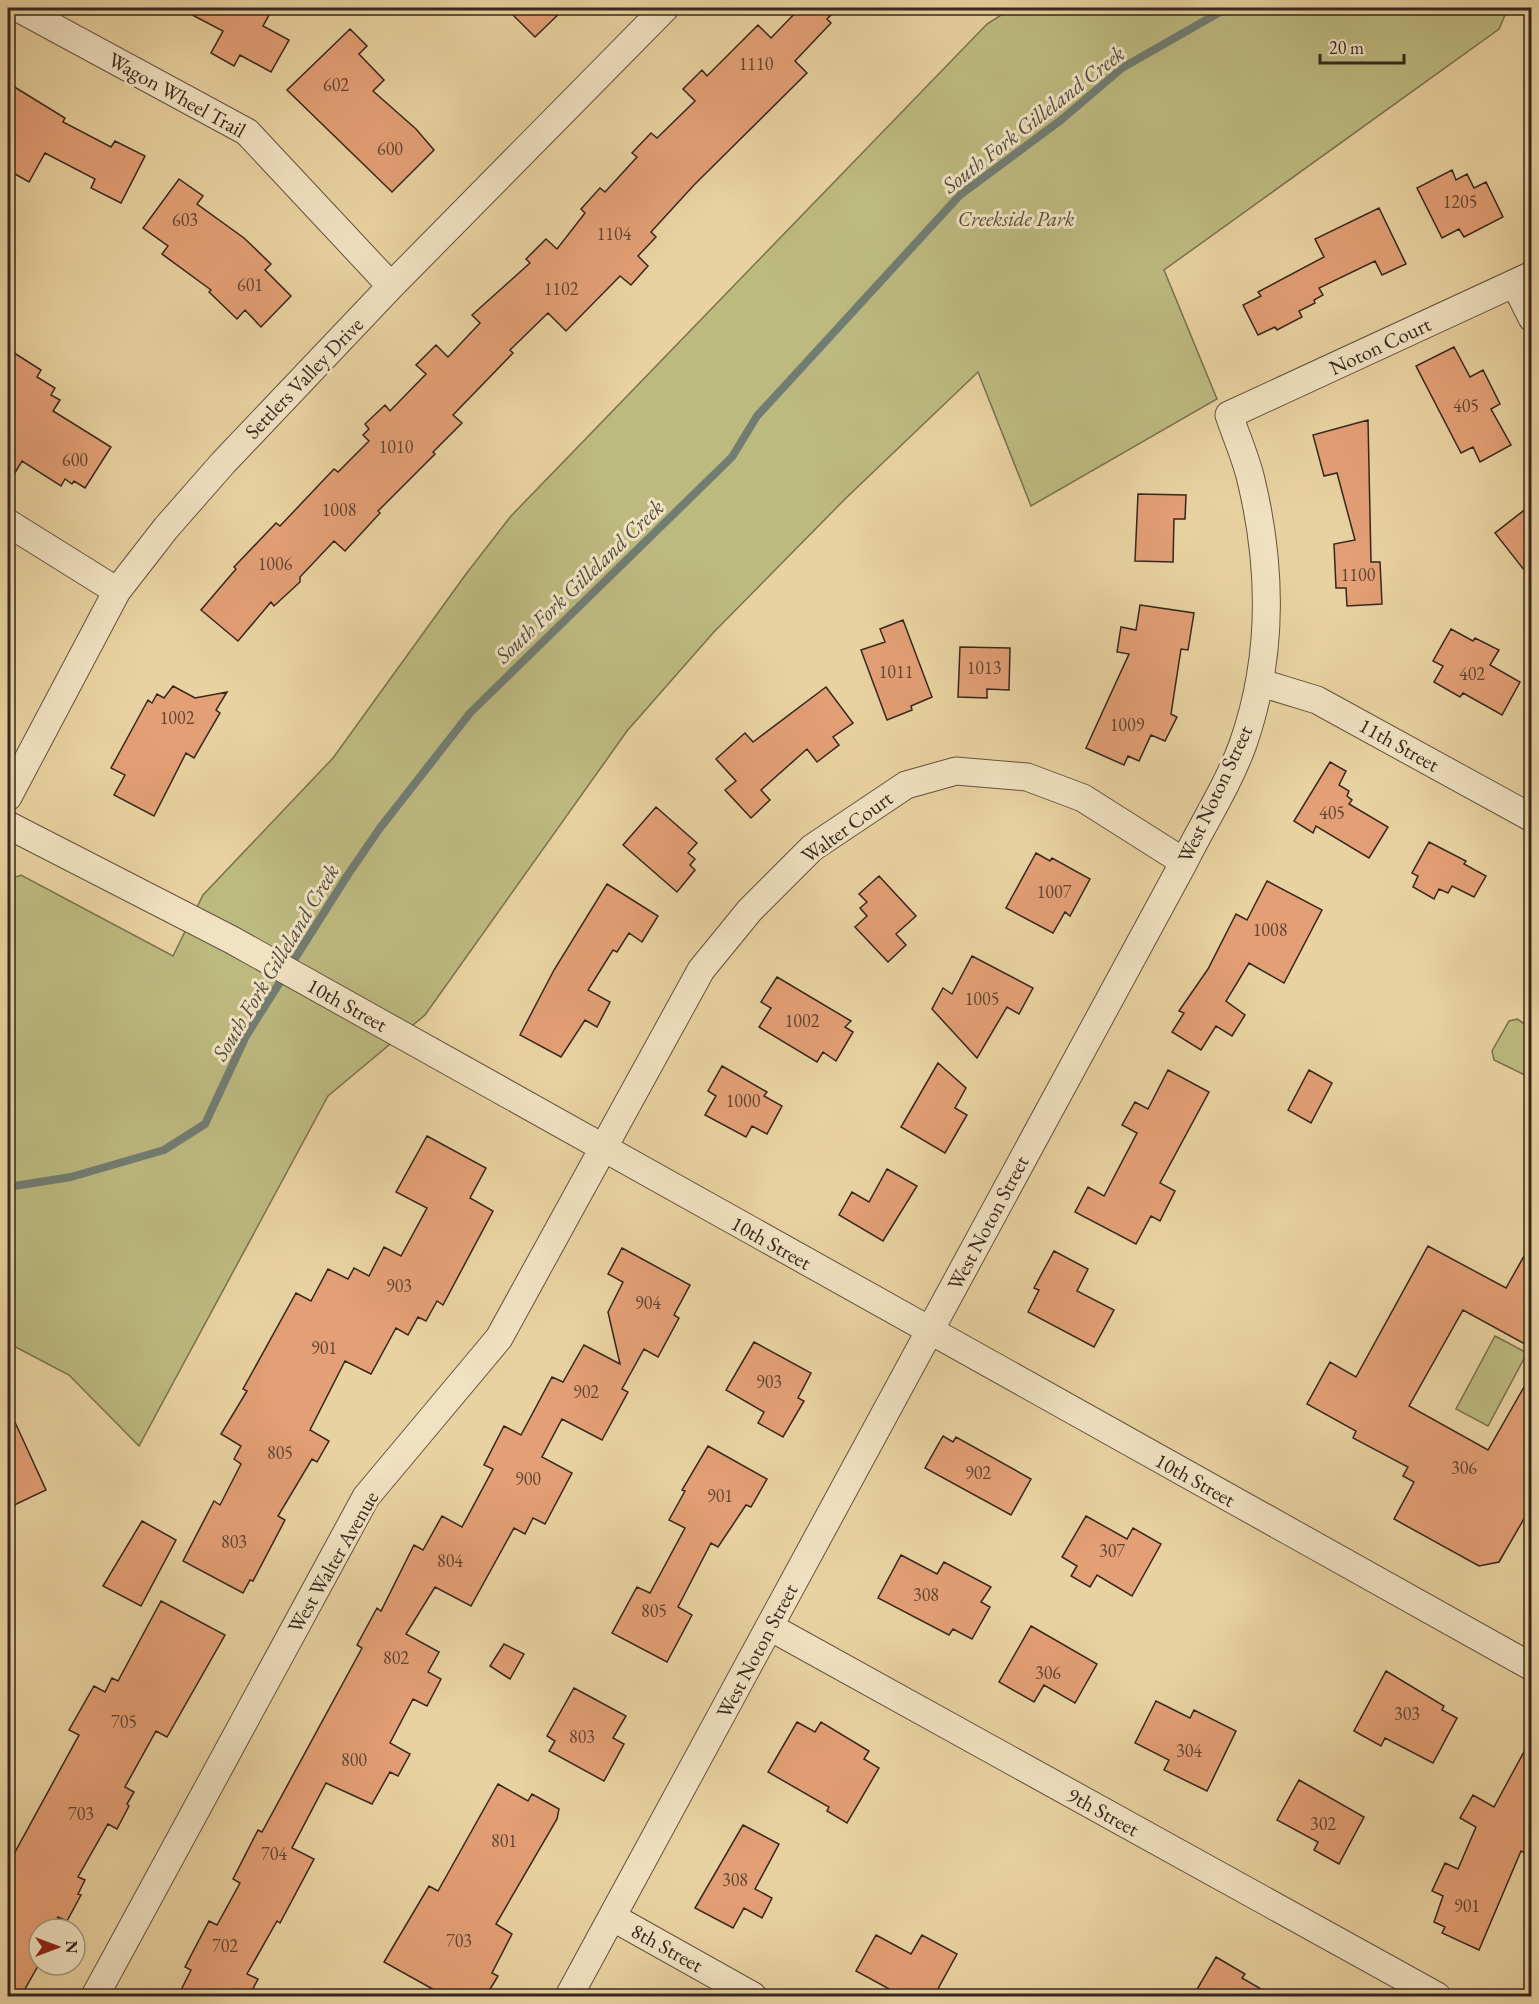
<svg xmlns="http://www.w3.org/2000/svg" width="1539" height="2004" font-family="'EB Garamond',serif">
  <rect width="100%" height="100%" fill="#e9d2a1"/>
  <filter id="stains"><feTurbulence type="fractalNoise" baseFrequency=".00333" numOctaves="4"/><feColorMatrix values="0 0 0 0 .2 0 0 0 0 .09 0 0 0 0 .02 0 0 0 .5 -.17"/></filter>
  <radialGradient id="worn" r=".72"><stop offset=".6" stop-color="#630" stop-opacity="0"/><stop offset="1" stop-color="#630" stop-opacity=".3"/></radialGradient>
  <!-- green -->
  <path fill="#bdba80" stroke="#7a704f" stroke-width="1.5" d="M1012,8H1508L1499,29L1164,270L1217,399L1031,506L978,372L845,499L713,633L627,731L425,1015L328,1096L139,1446L69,1375L8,1343V880L21,875L173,956L203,895L333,758L466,574L511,516L987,24Z
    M1517,1019L1531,1028V1078L1494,1060L1492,1051L1509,1021Z
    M1495,1336L1527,1353L1488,1426L1456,1409Z"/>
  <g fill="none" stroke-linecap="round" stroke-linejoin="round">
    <!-- stream -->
    <path stroke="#717d73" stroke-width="8" d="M8,1187L71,1177L164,1150L205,1124L246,1036L347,876L380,828L470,713L732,457L757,416L960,195L1061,120L1122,68L1227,8"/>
  </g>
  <!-- building -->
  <path fill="#e39f75" stroke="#36271e" stroke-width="1.5" d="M179,8H255L269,15L263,26L289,40L271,72L240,55L234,66L211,53L223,31Z
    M506,8H565L535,37Z
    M800,8H838L827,19L831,23L795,61L807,73L694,185L651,232L656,237L638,256L648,266L631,285L620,276L566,331L548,313L510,350L513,353L453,415L462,423L433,452L435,454L378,511L380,513L345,551L334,541L300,577V582L274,606L271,602L238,641L201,610L236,569L234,567L276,523L280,526L334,469L338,472L369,441L363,435L369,429L365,424L385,405L390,411L426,374L416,365L436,345L448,357L480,323L472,315L530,263L526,259L546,239L557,249L585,213L581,209L600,188L605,192L637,157L632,153L651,133L657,138L695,101L683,89L702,70L707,76L758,25L771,38Z
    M350,29L367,46L359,54L384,80L373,91L416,129L434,150L392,192L287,90Z
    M8,83L65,118L63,122L111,147L115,141L145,156L121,203L91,188L95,179L45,153L29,182L8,170Z
    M1452,170L1456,180L1467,174L1474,188L1486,182L1503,217L1464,237L1459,229L1442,238L1417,188Z
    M179,179L203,196L197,204L244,238L271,264L265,270L291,296L261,327L245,310L237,319L209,292L211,290L162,254L168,246L143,228Z
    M1379,208L1406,264L1382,275L1375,261L1319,288L1323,295L1314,300L1315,303L1299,311L1302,317L1277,330L1275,327L1258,335L1243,305L1261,296L1258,292L1324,257L1315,239Z
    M1454,347L1470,377L1483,370L1500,404L1491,409L1511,445L1480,462L1473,447L1461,453L1416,366Z
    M8,349L41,370L37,377L55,388L51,395L60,400L53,411L111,447L85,488L74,481L72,484L65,479L61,486L22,461L8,484Z
    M1368,420L1371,562H1380L1382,604L1347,606L1346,588H1336L1334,544L1355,540L1337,473L1324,476L1313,435Z
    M1138,494L1186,495L1185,519H1174L1173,562L1135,561Z
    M1532,504V580L1495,533Z
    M1140,605L1194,613L1188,650L1181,649L1171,714L1177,717L1165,741L1151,735L1139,761L1128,756L1124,765L1086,748L1129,654L1117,652L1121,627L1136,630Z
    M903,620L932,697L911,706L912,710L887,720L861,650L885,642L880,629Z
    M1451,629L1473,641L1475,638L1499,650L1490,665L1520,682L1502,715L1463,693L1460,697L1434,682L1443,666L1433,661Z
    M960,647L1010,648L1009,690L987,689V698L958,697Z
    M173,686L195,698L227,692L216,710L220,713L194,758L186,753L154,816L114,795L125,775L111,768L148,700L152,703L157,694L164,698Z
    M826,687L853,723L833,737L839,745L817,762L807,749L761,790L770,800L751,818L725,790L736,781L716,759L745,733L753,742Z
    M1330,762L1346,771L1339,785L1349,791L1347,796L1352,800L1349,804L1388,827L1369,858L1316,826L1313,833L1294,821Z
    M656,807L697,843L688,853L695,859L690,865L695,870L677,892L623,845Z
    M1429,842L1466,861L1464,864L1486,876L1474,897L1452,886L1448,893L1439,889L1434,899L1413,887L1418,876L1412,873Z
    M1036,853L1050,861L1052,858L1090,879L1070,916L1065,912L1053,933L1006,908Z
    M879,876L916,916L896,934L906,945L888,962L855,927L867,916L860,908L867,902L859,894Z
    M1267,881L1322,910L1284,983L1249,963L1226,1001L1245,1015L1232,1036L1216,1026L1201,1050L1172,1032L1184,1013L1179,1011L1208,969L1236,914L1247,920Z
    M607,884L658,916L642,942L629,933L617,952L613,950L588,990L610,1002L597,1027L585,1020L561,1057L520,1035L554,970Z
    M972,956L1033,988L1019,1014L1007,1007L977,1058L932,1009L943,988L952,994Z
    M777,977L851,1021L845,1027L853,1032L836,1061L823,1052L817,1062L759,1027L771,1008L761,1002Z
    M938,1063L966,1088L955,1108L967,1115L945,1153L901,1127Z
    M722,1066L767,1092L764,1096L782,1106L767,1134L752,1126L746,1137L705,1115L716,1096L708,1091Z
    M1168,1070L1209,1092L1160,1183L1175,1191L1160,1221L1151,1216L1136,1244L1075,1212L1088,1187L1104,1196L1137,1133L1122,1125L1135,1102L1148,1109Z
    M1309,1070L1332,1083L1311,1123L1288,1110Z
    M427,1136L486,1168L470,1198L493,1211L443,1305L437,1301L426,1321L418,1317L408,1335L396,1328L371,1374L345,1361L310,1430L329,1441L317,1462L312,1459L278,1516L285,1520L253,1581L250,1580L243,1593L183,1561L214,1501L220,1505L241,1464L234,1459L241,1446L221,1434L247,1391L243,1389L296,1293L311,1301L328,1269L348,1279L354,1268L369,1276L384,1247L401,1256L427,1208L396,1192Z
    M887,1169L917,1186L883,1241L839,1215L852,1192L869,1202Z
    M1532,1242V1348L1463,1310L1409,1406L1488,1450L1532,1373V1505L1499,1562L1479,1566L1394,1519L1414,1482L1403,1476L1408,1467L1353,1438L1356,1431L1307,1404L1330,1362L1356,1377L1428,1246L1506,1288Z
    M622,1248L690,1285L674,1315L679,1318L658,1357L644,1349L622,1389L628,1392L602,1440L562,1419L542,1457L572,1473L545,1524L533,1518L525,1534L514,1528L471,1606L435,1587L406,1634L439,1652L428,1672L441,1679L427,1706L413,1699L390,1743L410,1754L398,1776L390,1772L372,1804L326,1783L292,1848L314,1859L280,1923L277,1921L247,1974L258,1979L249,1996H178L191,1970L185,1967L209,1921L217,1925L240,1883L233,1879L258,1830L262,1832L362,1648L357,1645L377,1608L381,1611L414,1545L423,1550L442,1516L462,1527L493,1469L484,1465L504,1426L521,1435L552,1377L563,1382L584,1345L620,1364L608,1312L623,1282L608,1274Z
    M1054,1251L1088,1269L1077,1291L1114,1310L1094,1347L1028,1312L1039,1290L1034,1288Z
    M754,1342L811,1373L798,1398L804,1401L783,1437L758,1423L764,1412L726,1390Z
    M8,1407L46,1490L8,1508Z
    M943,1436L953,1442L956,1437L1031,1479L1011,1515L925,1468Z
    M708,1446L767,1479L751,1507L746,1505L718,1547L711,1543L678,1607L692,1615L667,1662L612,1633L637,1587L650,1593L685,1528L669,1520L685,1491L682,1490Z
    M1086,1516L1127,1539L1133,1528L1161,1544L1132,1596L1097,1575L1090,1587L1071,1576L1077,1566L1062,1557Z
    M142,1521L176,1540L141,1606L103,1586Z
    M901,1555L937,1574L944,1562L991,1587L981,1602L990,1607L972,1639L953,1629L949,1635L878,1598Z
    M161,1601L225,1635L167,1737L156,1731L125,1787L134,1792L127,1804L129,1806L117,1829L108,1824L78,1877L85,1880L78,1894L81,1895L67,1921L58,1917L52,1929H39V1964L21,1996H8V1865L79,1735L69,1730L94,1686L105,1692L112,1678L118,1681Z
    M1031,1626L1097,1664L1075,1703L1044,1685L1034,1702L999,1682Z
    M504,1644L524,1654L510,1679L490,1666Z
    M1386,1671L1444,1706L1442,1710L1457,1718L1433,1763L1385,1738L1381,1746L1354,1731Z
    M574,1688L626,1716L613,1738L624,1744L604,1781L549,1751L555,1741L547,1736Z
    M1156,1701L1190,1718L1194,1710L1236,1731L1207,1791L1164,1770L1169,1760L1135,1743Z
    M797,1722L815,1732L821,1722L869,1751L864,1759L879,1768L847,1823L827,1811L829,1807L768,1772Z
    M1532,1737V1857L1521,1851L1479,1950L1442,1933L1445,1927L1434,1922L1443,1896L1432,1891L1445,1863L1458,1869L1476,1827L1460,1818L1473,1795L1494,1807Z
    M1299,1780L1364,1817L1339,1864L1314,1850L1318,1842L1277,1820Z
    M498,1784L528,1801L532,1794L559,1809L557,1819L496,1924L512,1934L492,1973L498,1976L486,1996H445L384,1962L429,1886L438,1891Z
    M743,1825L779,1844L755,1889L772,1898L762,1918L744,1908L733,1928L695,1908Z
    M876,1935L911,1954L922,1935L957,1954L934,1996H902L856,1971Z
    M1216,1957L1245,1974L1242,1978L1273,1996H1193Z"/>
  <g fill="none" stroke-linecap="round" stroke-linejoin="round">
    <defs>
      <path id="minor" d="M18,8L247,132L391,286
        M1515,284L1532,318
        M8,523L117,591
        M1261,683L1317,700L1532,818
        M8,797L117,591L166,528L223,463L391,286L665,8
        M8,825L232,940L1532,1667
        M770,1627L1437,1996
        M612,1917L753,1996
        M95,1996L366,1497L499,1338L701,970L750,910L812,848L906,785L956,771L1027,777L1083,798L1184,862
        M569,1996L1184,862C1203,824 1229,783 1243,744C1273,658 1272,567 1251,480C1246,458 1236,436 1229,415L1532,275"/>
    </defs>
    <!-- minor casing -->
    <use href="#minor" stroke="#63523f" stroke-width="29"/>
    <!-- minor -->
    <use href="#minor" stroke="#f1e2c2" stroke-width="27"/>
  </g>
  <g text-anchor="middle" stroke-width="6" stroke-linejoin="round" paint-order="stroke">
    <!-- number labels -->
    <g font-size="18" fill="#614534">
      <text x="756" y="70">1110</text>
      <text x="336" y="91">602</text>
      <text x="390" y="155">600</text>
      <text x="1460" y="208">1205</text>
      <text x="185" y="226">603</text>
      <text x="614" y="240">1104</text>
      <text x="250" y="291">601</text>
      <text x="561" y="295">1102</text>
      <text x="1466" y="412">405</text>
      <text x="396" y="453">1010</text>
      <text x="75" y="466">600</text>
      <text x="339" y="516">1008</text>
      <text x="275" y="570">1006</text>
      <text x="1358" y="581">1100</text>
      <text x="984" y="674">1013</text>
      <text x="896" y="678">1011</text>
      <text x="1472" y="680">402</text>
      <text x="177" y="724">1002</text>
      <text x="1127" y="731">1009</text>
      <text x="1332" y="819">405</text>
      <text x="1054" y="898">1007</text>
      <text x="1270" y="936">1008</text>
      <text x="982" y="1005">1005</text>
      <text x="802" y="1027">1002</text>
      <text x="743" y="1107">1000</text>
      <text x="399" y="1292">903</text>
      <text x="648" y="1309">904</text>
      <text x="324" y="1354">901</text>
      <text x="769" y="1388">903</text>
      <text x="586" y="1398">902</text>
      <text x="280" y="1459">805</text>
      <text x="1464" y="1474">306</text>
      <text x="978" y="1479">902</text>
      <text x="528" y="1485">900</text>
      <text x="720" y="1502">901</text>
      <text x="234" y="1548">803</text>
      <text x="1112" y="1557">307</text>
      <text x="450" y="1567">804</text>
      <text x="926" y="1601">308</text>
      <text x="654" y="1617">805</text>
      <text x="396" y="1664">802</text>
      <text x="1048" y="1679">306</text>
      <text x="1407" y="1720">303</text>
      <text x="124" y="1728">705</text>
      <text x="582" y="1743">803</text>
      <text x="1189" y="1757">304</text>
      <text x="354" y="1766">800</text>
      <text x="81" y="1820">703</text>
      <text x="1323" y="1830">302</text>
      <text x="504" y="1847">801</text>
      <text x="274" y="1860">704</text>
      <text x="735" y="1886">308</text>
      <text x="1467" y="1912">901</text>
      <text x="459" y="1947">703</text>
      <text x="225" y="1952">702</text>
    </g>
    <!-- street labels -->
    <g font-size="21" fill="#36271e" stroke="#f1e2c2">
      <text transform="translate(177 95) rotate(29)" y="7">Wagon Wheel Trail</text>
      <text transform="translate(1380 346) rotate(-25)" y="7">Noton Court</text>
      <text transform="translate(304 378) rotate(-46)" y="7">Settlers Valley Drive</text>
      <text transform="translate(1399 745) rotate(29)" y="7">11th Street</text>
      <text transform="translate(1215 794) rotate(-65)" y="7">West Noton Street</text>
      <text transform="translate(847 827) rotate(-36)" y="7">Walter Court</text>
      <text transform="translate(347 1005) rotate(29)" y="7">10th Street</text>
      <text transform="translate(988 1223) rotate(-62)" y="7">West Noton Street</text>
      <text transform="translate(771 1243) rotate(29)" y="7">10th Street</text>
      <text transform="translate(1195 1480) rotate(29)" y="7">10th Street</text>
      <text transform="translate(333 1562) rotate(-60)" y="7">West Walter Avenue</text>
      <text transform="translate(757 1651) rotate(-62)" y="7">West Noton Street</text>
      <text transform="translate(1103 1812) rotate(29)" y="7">9th Street</text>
      <text transform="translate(667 1948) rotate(29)" y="7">8th Street</text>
    </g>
    <!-- park labels -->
    <g font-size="21" font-style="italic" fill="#584c36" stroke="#f1e2c2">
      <text x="1016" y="226">Creekside Park</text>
    </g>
    <!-- water labels -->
    <g font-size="22" font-style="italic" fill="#4e4b41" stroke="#f1e2c2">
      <text transform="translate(1033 119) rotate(-38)" y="8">South Fork Gilleland Creek</text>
      <text transform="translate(579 581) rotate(-44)" y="8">South Fork Gilleland Creek</text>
      <text transform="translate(275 962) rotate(-59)" y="8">South Fork Gilleland Creek</text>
    </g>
  </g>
  <!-- margin -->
  <rect width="1539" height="2004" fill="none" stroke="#e9d2a1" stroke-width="30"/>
  <rect x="9" y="9" width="1521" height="1986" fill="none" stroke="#36271e" stroke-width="3"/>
  <rect x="15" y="15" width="1509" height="1974" fill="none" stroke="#36271e" stroke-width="1.5"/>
  <!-- north arrow -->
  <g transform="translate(57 1947) rotate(90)"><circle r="28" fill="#f1e2c2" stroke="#a69780" stroke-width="1.5"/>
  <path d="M0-4.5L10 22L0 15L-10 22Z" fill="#8f2418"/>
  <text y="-9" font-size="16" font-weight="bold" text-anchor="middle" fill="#36271e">N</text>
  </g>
  <!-- scale -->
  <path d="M1320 54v9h84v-9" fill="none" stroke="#36271e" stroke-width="3"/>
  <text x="1329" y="54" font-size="18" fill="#36271e" stroke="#f1e2c2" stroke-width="4.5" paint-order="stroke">20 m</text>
  <rect width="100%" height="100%" filter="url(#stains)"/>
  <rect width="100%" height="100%" fill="url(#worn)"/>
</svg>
